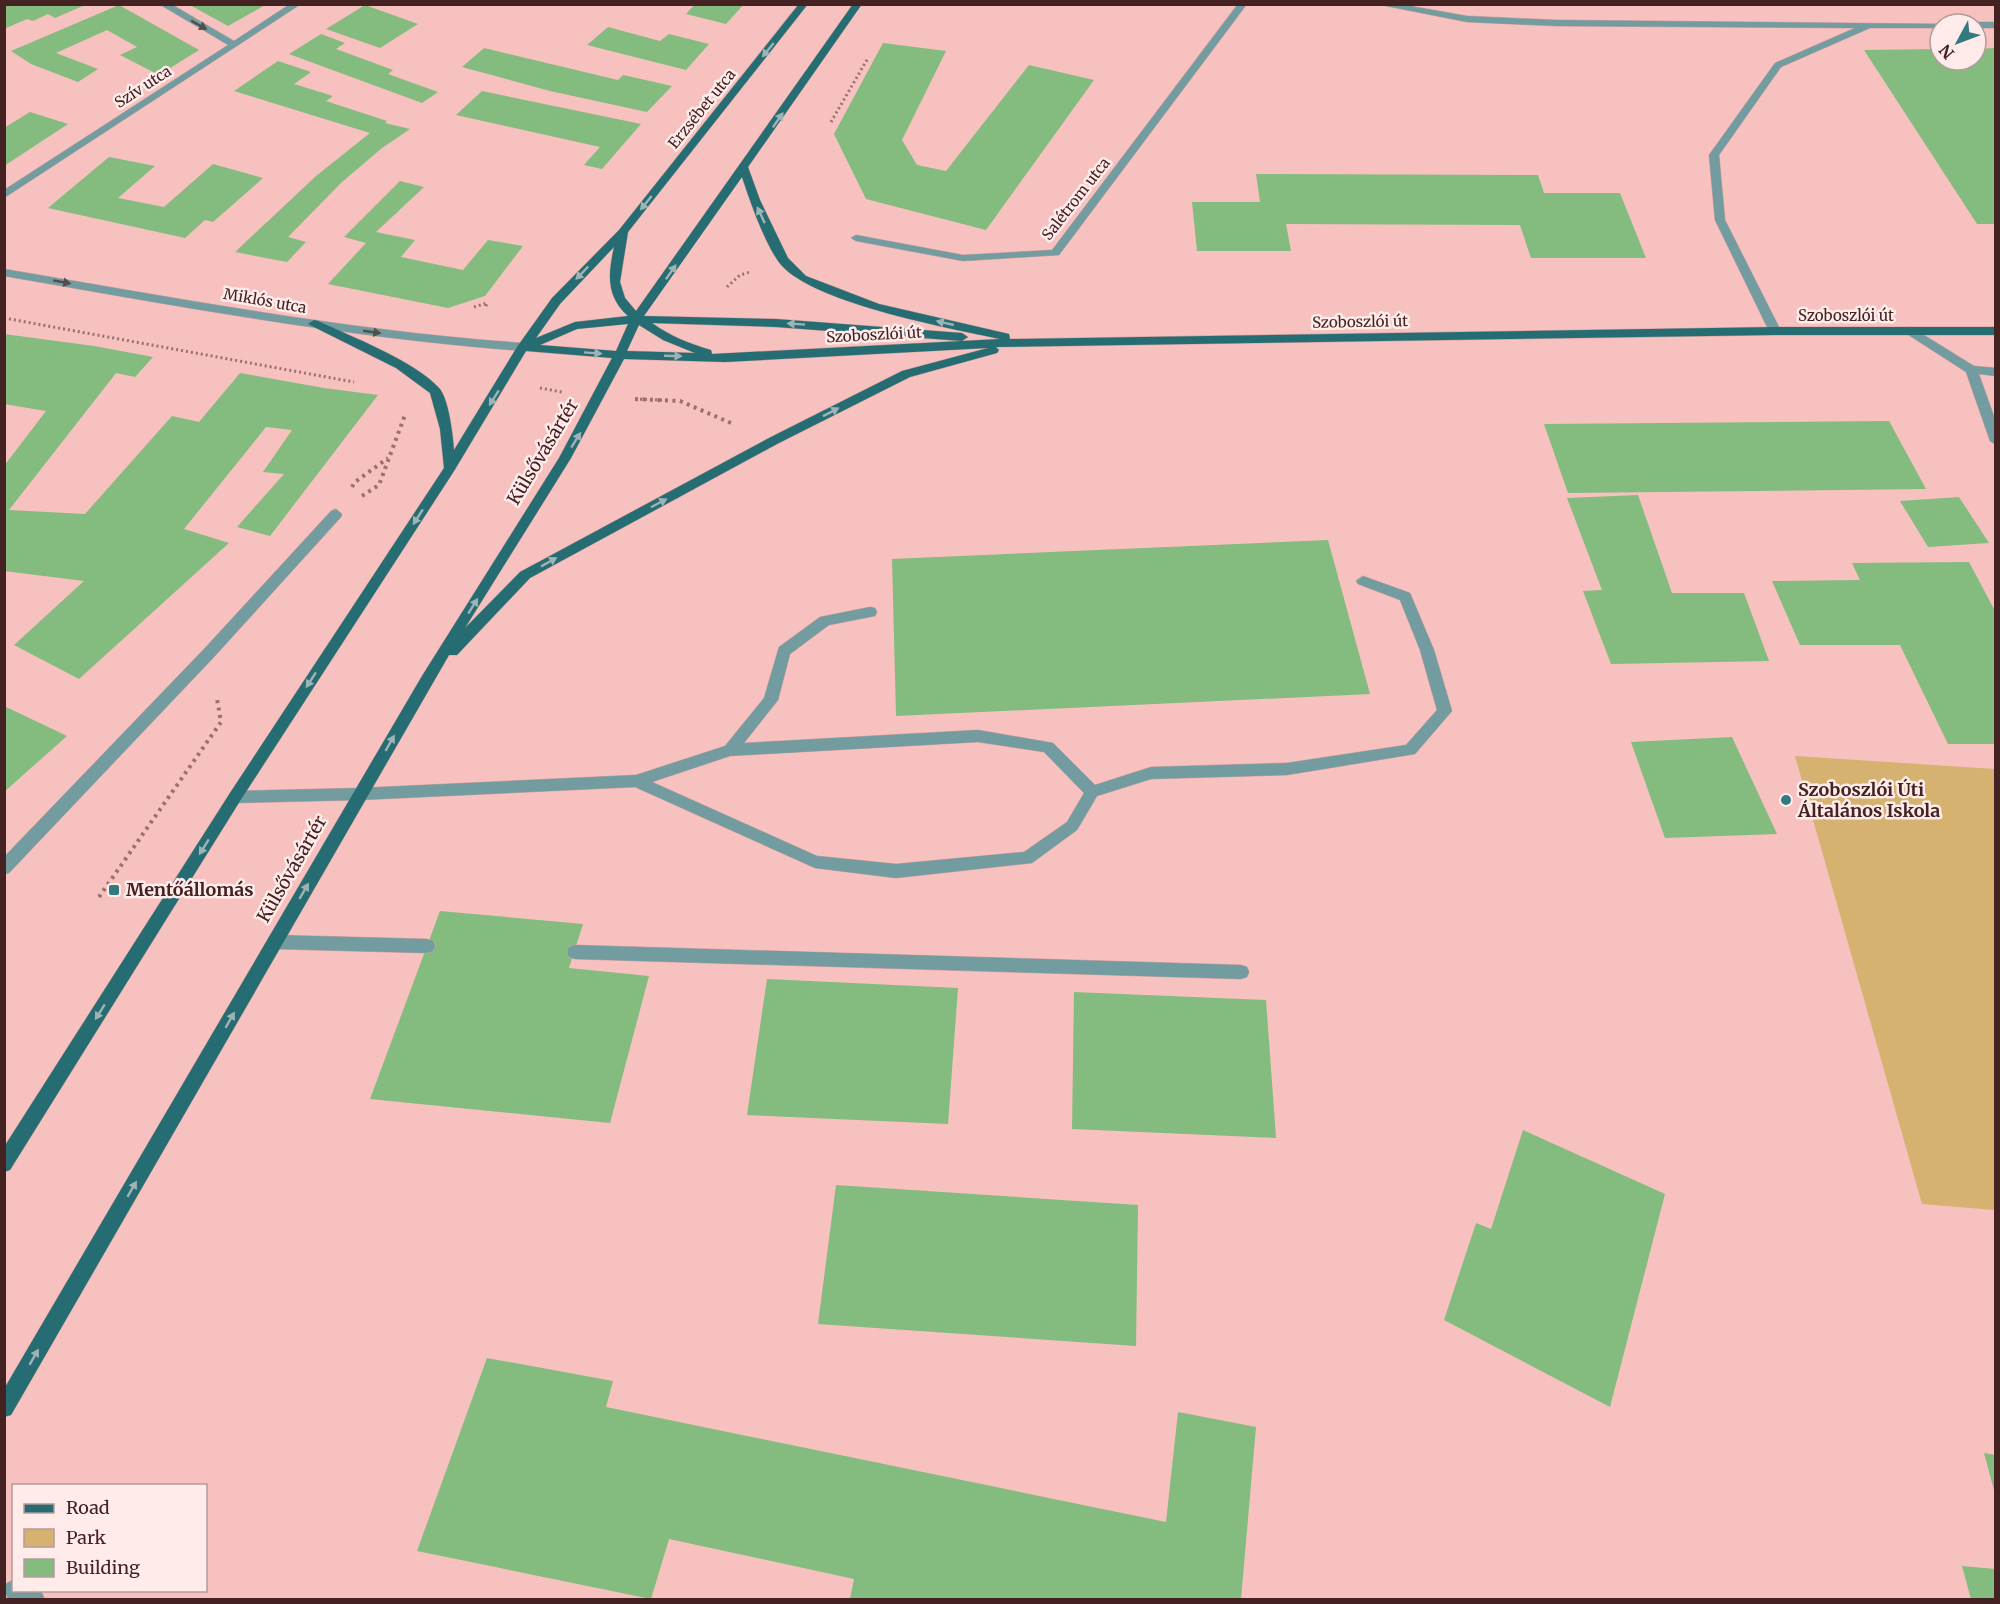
<svg xmlns="http://www.w3.org/2000/svg" width="2000" height="1604" font-family="Merriweather,serif">
  <rect width="100%" height="100%" fill="#f6c1be"/>
  <!-- green -->
  <path fill="#d5b270" d="M1795,756L1995,769V1210L1922,1204Z"/>
  <!-- building -->
  <path fill="#84bb7f" d="M188,4H267L228,26Z
    M695,4H744L726,24L686,14Z
    M9,5H85L55,18L48,14L33,21L27,19L4,29V6Z
    M119,5L199,50L159,75L120,55L137,47L107,30L56,53L98,69L78,82L31,64L11,51Z
    M365,5L418,24L380,48L326,29Z
    M608,27L660,41L669,34L709,44L686,70L587,45Z
    M321,34L345,43L336,49L393,70L388,74L438,92L422,103L289,54Z
    M883,43L946,51L902,140L917,165L946,171L1029,65L1094,80L986,230L866,199L834,134Z
    M484,48L618,80L623,75L672,86L647,112L550,91L462,67Z
    M1995,48V224H1977L1864,50L1940,49V60H1976V49Z
    M278,61L311,72L294,84L333,96L326,101L387,121L385,123L410,129L382,148L342,182L288,237L306,242L287,262L235,252L316,176L370,133L234,91Z
    M482,91L641,124L602,169L584,165L600,147L456,115Z
    M30,112L68,124L4,166V128Z
    M109,157L155,166L118,198L164,207L213,164L263,178L213,222L205,220L185,238L48,208Z
    M1256,174L1538,175L1544,193H1620L1646,258H1531L1520,225L1286,224L1291,251H1197L1192,202H1260Z
    M400,181L424,187L376,232L415,240L401,257L463,270L488,240L523,246L485,296L448,308L328,284L366,243L344,237Z
    M4,334L94,346L153,357L135,377L116,373L9,510L85,514L172,416L199,422L240,373L324,388L378,395L270,536L237,527L284,474L263,472L292,430L266,427L184,529L229,543L79,679L14,645L84,581L4,571V466L46,411L4,404Z
    M1889,421L1926,489L1568,493L1544,424Z
    M1638,495L1672,593H1744L1769,661L1611,664L1583,591L1602,590L1567,498Z
    M1959,497L1989,543L1928,547L1900,501Z
    M1328,540L1370,694L896,716L892,559Z
    M1969,562L1995,611V744H1948L1900,645H1800L1772,581L1860,580L1852,563Z
    M4,706L67,736L4,792Z
    M1732,737L1777,834L1665,838L1631,742Z
    M440,911L583,924L569,968L649,976L610,1123L370,1099Z
    M767,979L958,988L948,1124L747,1115Z
    M1074,992L1266,1000L1276,1138L1072,1129Z
    M1523,1130L1665,1194L1610,1407L1444,1320L1476,1223L1491,1229Z
    M836,1185L1138,1205L1136,1346L818,1324Z
    M487,1358L613,1381L606,1407L1166,1522L1178,1412L1256,1427L1241,1599H850L854,1579L669,1539L651,1599L417,1551Z
    M1984,1453L1995,1455V1494Z
    M1962,1566L1995,1569V1599H1971Z"/>
  <g fill="none" stroke-linecap="round" stroke-linejoin="round">
    <defs>
      <path id="service" d="M1376,4H1399L1467,16L1556,20L1944,24H1940V28H1870L1781,67L1719,155L1725,220L1781,331L1775,335L1769,331L1715,220L1709,155L1775,63L1855,28L1556,26L1467,22Z
        M1976,22H1996V28H1976V24H1972Z
        M1363,576L1410,593L1434,650L1452,711L1415,754L1287,775L1151,779L1097,796L1077,830L1032,863L896,878L815,868L635,787L360,800L235,803L230,801L228,797L230,793L235,791L360,788L636,775L725,746L764,698L779,647L820,617L870,607L875,608L877,612L875,616L829,625L790,654L778,700L744,743L978,730L1053,743L1095,785L1151,767L1287,763L1406,745L1437,710L1420,650L1400,600L1358,584L1356,581ZM978,742L1044,752L1084,793L1067,822L1024,852L896,864L817,856L652,782L730,756Z
        M275,935L427,939L433,941L435,946L433,951L427,953L275,949L269,947L267,942L269,937Z
        M575,945L1241,965L1247,967L1249,972L1247,977L1241,979L575,959L569,957L567,952L569,947Z"/>
      <path id="minor" d="M159,4H171L234,41L290,4H301L4,198V190L228,45Z
        M1238,4H1247L1059,255L963,261L856,241L851,238L856,235L963,255L1052,250Z
        M1911,327L1974,366L1996,368V376L1979,374L1996,422V445L1990,441L1966,372L1907,334V328Z
        M336,509L342,514L341,517L214,657L9,873L4,874V857L204,649L331,511Z
        M14,1580V1590H38L42,1593L45,1600H11L7,1597L4,1588L7,1583Z"/>
      <path id="tertiary" d="M4,269C177,298 348,331 523,343L529,347L523,351C348,338 177,306 4,276Z"/>
      <path id="primary" d="M799,4H808L628,232L620,282L625,298L636,311L853,4H862L748,167L760,200L788,258L806,276L879,304L1009,334L1010,339L1775,327H1996V335H1775L996,347L999,350L997,353L910,377L777,444L530,578L457,655H449L11,1415L4,1417V1389L422,676L559,458L612,358L526,351L454,471L240,801L10,1170L4,1172V1147L230,793L444,468L440,429L430,393L396,368L308,324L314,320L318,321C352,337 415,361 439,388C449,399 453,436 454,450L517,347L552,298L619,230ZM742,177C750,201 763,239 778,261C806,302 949,328 1000,339L712,354L711,350C690,344 670,336 652,323L776,327L962,341L968,337L962,333L776,319L644,316ZM614,247C608,275 606,296 628,316L575,322L536,338L560,304ZM628,324L616,351L540,345L577,329ZM639,325L663,340L695,353L627,351ZM988,348L902,371L769,438L520,572L465,628L571,458L624,359L725,362Z"/>
    </defs>
    <!-- service casing -->
    <use href="#service" stroke="#d2a19f" stroke-width="1"/>
    <!-- minor casing -->
    <use href="#minor" stroke="#d2a19f" stroke-width="1"/>
    <!-- tertiary casing -->
    <use href="#tertiary" stroke="#d2a19f" stroke-width="1"/>
    <!-- primary casing -->
    <use href="#primary" stroke="#d2a19f" stroke-width="1"/>
    <!-- path-far1 -->
    <path stroke="#9b706e" stroke-width="3" stroke-dasharray="2 3" stroke-linecap="butt" d="M831,122L868,58
      M727,287L740,275L750,272
      M474,307L487,303L485,309
      M4,318L354,382
      M540,388L562,392
      M635,399L662,400"/>
    <!-- path -->
    <path stroke="#9b706e" stroke-width="4" stroke-dasharray="3 4.5" stroke-linecap="butt" d="M635,399L680,401L731,423
      M352,487L355,482L388,458
      M362,496L379,485L405,415
      M99,897L221,722L217,699"/>
    <!-- service -->
    <use href="#service" fill="#729ca0" fill-rule="evenodd"/>
    <!-- minor -->
    <use href="#minor" fill="#729ca0" fill-rule="evenodd"/>
    <!-- tertiary -->
    <use href="#tertiary" fill="#729ca0" fill-rule="evenodd"/>
    <!-- primary -->
    <use href="#primary" fill="#256d72" fill-rule="evenodd"/>
  </g>
  <!-- one-way arrows -->
  <defs><path id="oneway-solid" d="M-6-.8H1V-3.2L6.5 0L1 3.2V.8H-6Z" transform="scale(1.5)"/></defs>
  <g fill="#534d4d">
    <use href="#oneway-solid" transform="translate(199 25) rotate(29)"/>
    <use href="#oneway-solid" transform="translate(62 282) rotate(10)"/>
    <use href="#oneway-solid" transform="translate(372 332) rotate(8)"/>
  </g>
  <g fill="#9db3b4">
    <use href="#oneway-solid" transform="translate(768 50) rotate(129)"/>
    <use href="#oneway-solid" transform="translate(778 120) rotate(-55)"/>
    <use href="#oneway-solid" transform="translate(646 203) rotate(129)"/>
    <use href="#oneway-solid" transform="translate(761 215) rotate(-115)"/>
    <use href="#oneway-solid" transform="translate(671 272) rotate(-55)"/>
    <use href="#oneway-solid" transform="translate(582 273) rotate(134)"/>
    <use href="#oneway-solid" transform="translate(945 323) rotate(-167)"/>
    <use href="#oneway-solid" transform="translate(796 324) rotate(-176)"/>
    <use href="#oneway-solid" transform="translate(593 353) rotate(4)"/>
    <use href="#oneway-solid" transform="translate(673 356) rotate(2)"/>
    <use href="#oneway-solid" transform="translate(494 398) rotate(122)"/>
    <use href="#oneway-solid" transform="translate(831 412) rotate(-27)"/>
    <use href="#oneway-solid" transform="translate(576 440) rotate(-58)"/>
    <use href="#oneway-solid" transform="translate(659 503) rotate(-28)"/>
    <use href="#oneway-solid" transform="translate(418 517) rotate(123)"/>
    <use href="#oneway-solid" transform="translate(549 562) rotate(-29)"/>
    <use href="#oneway-solid" transform="translate(473 606) rotate(-58)"/>
    <use href="#oneway-solid" transform="translate(311 680) rotate(123)"/>
    <use href="#oneway-solid" transform="translate(390 743) rotate(-60)"/>
    <use href="#oneway-solid" transform="translate(204 847) rotate(122)"/>
    <use href="#oneway-solid" transform="translate(304 891) rotate(-60)"/>
    <use href="#oneway-solid" transform="translate(100 1012) rotate(122)"/>
    <use href="#oneway-solid" transform="translate(230 1020) rotate(-60)"/>
    <use href="#oneway-solid" transform="translate(132 1189) rotate(-60)"/>
    <use href="#oneway-solid" transform="translate(34 1357) rotate(-60)"/>
  </g>
  <!-- markers -->
  <g fill="#317a80" stroke="#ffecea" stroke-width="2">
    <circle cx="1786" cy="800" r="6"/>
    <rect x="108" y="884" width="12" height="12" rx="3"/>
  </g>
  <g text-anchor="middle" stroke-width="5" stroke-linejoin="round" paint-order="stroke">
    <!-- far-street labels -->
    <g font-size="15" fill="#432221" stroke="#ffecea">
      <text transform="translate(143 87) rotate(-33)" y="5">Szív utca</text>
      <text transform="translate(702 109) rotate(-51)" y="5">Erzsébet utca</text>
      <text transform="translate(1076 199) rotate(-52)" y="5">Salétrom utca</text>
      <text transform="translate(265 301) rotate(10)" y="5">Miklós utca</text>
      <text x="1846" y="321">Szoboszlói út</text>
      <text transform="translate(1360 322) rotate(-1)" y="5">Szoboszlói út</text>
      <text transform="translate(874 335) rotate(-3)" y="5">Szoboszlói út</text>
    </g>
    <!-- street labels -->
    <g font-size="18" fill="#432221" stroke="#ffecea">
      <text transform="translate(543 452) rotate(-59)" y="6">Külsővásártér</text>
      <text transform="translate(292 869) rotate(-60)" y="6">Külsővásártér</text>
    </g>
    <!-- poi labels -->
    <g font-size="18" font-weight="bold" fill="#432221" stroke="#ffecea" text-anchor="start">
      <text x="1798" y="796">Szoboszlói Úti<tspan x="1798" dy="21">Általános Iskola</tspan></text>
      <text x="126" y="896">Mentőállomás</text>
    </g>
  </g>
  <!-- border -->
  <rect width="2000" height="1604" fill="none" stroke="#432221" stroke-width="12"/>
  <!-- legend -->
  <rect x="12" y="1484" width="195" height="108" fill="#ffecea" stroke="#b49b9a" stroke-width="1.5"/>
  <rect x="24" y="1504" width="30" height="9" fill="#256d72" stroke="#b49b9a" stroke-width="1.5"/>
  <text x="66" y="1514" font-size="18" fill="#432221">Road</text>
  <rect x="24" y="1529" width="30" height="18" fill="#d5b270" stroke="#b49b9a" stroke-width="1.5"/>
  <text x="66" y="1544" font-size="18" fill="#432221">Park</text>
  <rect x="24" y="1559" width="30" height="18" fill="#84bb7f" stroke="#b49b9a" stroke-width="1.5"/>
  <text x="66" y="1574" font-size="18" fill="#432221">Building</text>
  <!-- north arrow -->
  <g transform="translate(1958 42) rotate(229)"><circle r="28" fill="#ffecea" stroke="#b49b9a" stroke-width="1.5"/>
  <path d="M0-4.5L10 22L0 15L-10 22Z" fill="#317a80"/>
  <text y="-9" font-size="16" font-weight="bold" text-anchor="middle" fill="#432221">N</text>
  </g>
</svg>
